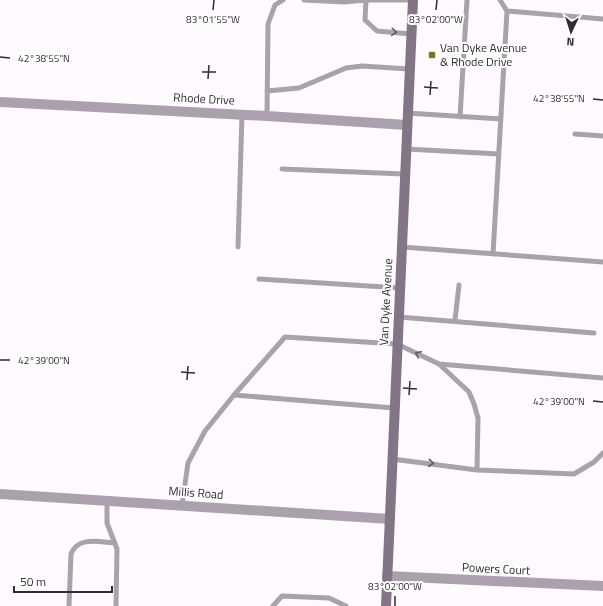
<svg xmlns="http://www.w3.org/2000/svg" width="603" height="606" font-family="'Titillium Web',sans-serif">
  <rect width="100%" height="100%" fill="#fefaff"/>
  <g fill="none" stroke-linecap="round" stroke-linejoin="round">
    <!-- service -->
    <path stroke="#aaa1ac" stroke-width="5" d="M304,0L344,2L366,0
      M408,0H366L365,20L377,31L411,34
      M507,11L603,19
      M267,91L299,88L346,68L362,66L409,69
      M407,113L501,119
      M267,116L268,24L275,5L283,0
      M460,117L467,0
      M575,134L603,136
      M406,149L499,154
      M282,169L404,174
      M238,247L242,114
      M402,247L603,262
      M493,254L507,11L500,0
      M259,279L400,288
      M399,317L594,333
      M455,320L459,285
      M439,364L603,378
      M234,395L285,337L397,344L439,364L469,392L474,404L478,418L477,470
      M392,459L477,470L574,474L594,462L603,453
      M107,500V523L117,549L116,606
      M182,505L188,463L205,431L234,395L394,408
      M69,606L71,554C78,536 99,542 115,543
      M273,606L282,596L329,598L346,606"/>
    <!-- minor -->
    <path stroke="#aaa1ac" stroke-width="10" d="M0,102L267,116L407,125
      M0,494L390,519
      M387,576L603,586"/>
    <!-- secondary -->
    <path stroke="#827586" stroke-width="10" d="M386,606L413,0"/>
  </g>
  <!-- one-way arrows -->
  <defs><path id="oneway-chevron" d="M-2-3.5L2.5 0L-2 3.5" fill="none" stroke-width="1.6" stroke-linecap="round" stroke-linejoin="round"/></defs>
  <g stroke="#635a64">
    <use href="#oneway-chevron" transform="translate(394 32) rotate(5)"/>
    <use href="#oneway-chevron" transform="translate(418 354) rotate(-154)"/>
    <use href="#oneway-chevron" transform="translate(431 463) rotate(6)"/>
  </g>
  <!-- ticks -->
  <path fill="none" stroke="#332a34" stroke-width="1.5" d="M213,10L214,0M436,10L437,0M0,57L10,58M202,72H216M208,79L209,65M424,87L438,88M430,95L431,81M593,99L603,100M0,360H10M181,372L195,373M187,380L188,366M403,388L417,389M409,395L410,381M593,401L603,402M395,606V596"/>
  <!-- markers -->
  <rect fill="#77781f" stroke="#fff" stroke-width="1.5" x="428" y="51" width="8" height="8" rx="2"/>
  <g text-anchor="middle" stroke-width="4" stroke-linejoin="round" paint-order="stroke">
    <!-- poi labels -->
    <g font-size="12" fill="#332a34" stroke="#fff" text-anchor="start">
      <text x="440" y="52">Van Dyke Avenue<tspan x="440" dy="14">&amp; Rhode Drive</tspan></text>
    </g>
    <!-- street labels -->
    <g font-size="12" fill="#332a34" stroke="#fff">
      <text transform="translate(204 99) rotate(3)" y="4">Rhode Drive</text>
      <text transform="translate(386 302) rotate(-87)" y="4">Van Dyke Avenue</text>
      <text transform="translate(196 493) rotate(4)" y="4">Millis Road</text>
      <text transform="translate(496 569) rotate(3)" y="4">Powers Court</text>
    </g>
  </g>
  <g font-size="10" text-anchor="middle" fill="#332a34" stroke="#fff" stroke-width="4" stroke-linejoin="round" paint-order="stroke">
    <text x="213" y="23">83°01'55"W</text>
    <text x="436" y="23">83°02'00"W</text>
    <text x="44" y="62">42°38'55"N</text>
    <text x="559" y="102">42°38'55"N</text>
    <text x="44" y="364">42°39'00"N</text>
    <text x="559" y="405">42°39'00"N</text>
    <text x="395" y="590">83°02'00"W</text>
  </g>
  <!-- north arrow -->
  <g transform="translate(571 32) rotate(184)" stroke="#ffffff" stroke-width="3" paint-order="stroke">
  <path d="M0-3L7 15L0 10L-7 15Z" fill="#332a34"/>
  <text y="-6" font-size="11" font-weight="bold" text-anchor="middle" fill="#332a34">N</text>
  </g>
  <!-- scale -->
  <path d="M14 586v6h98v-6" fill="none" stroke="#332a34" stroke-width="2"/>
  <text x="20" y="586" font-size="12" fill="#332a34" stroke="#ffffff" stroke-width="3" paint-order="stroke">50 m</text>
</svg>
